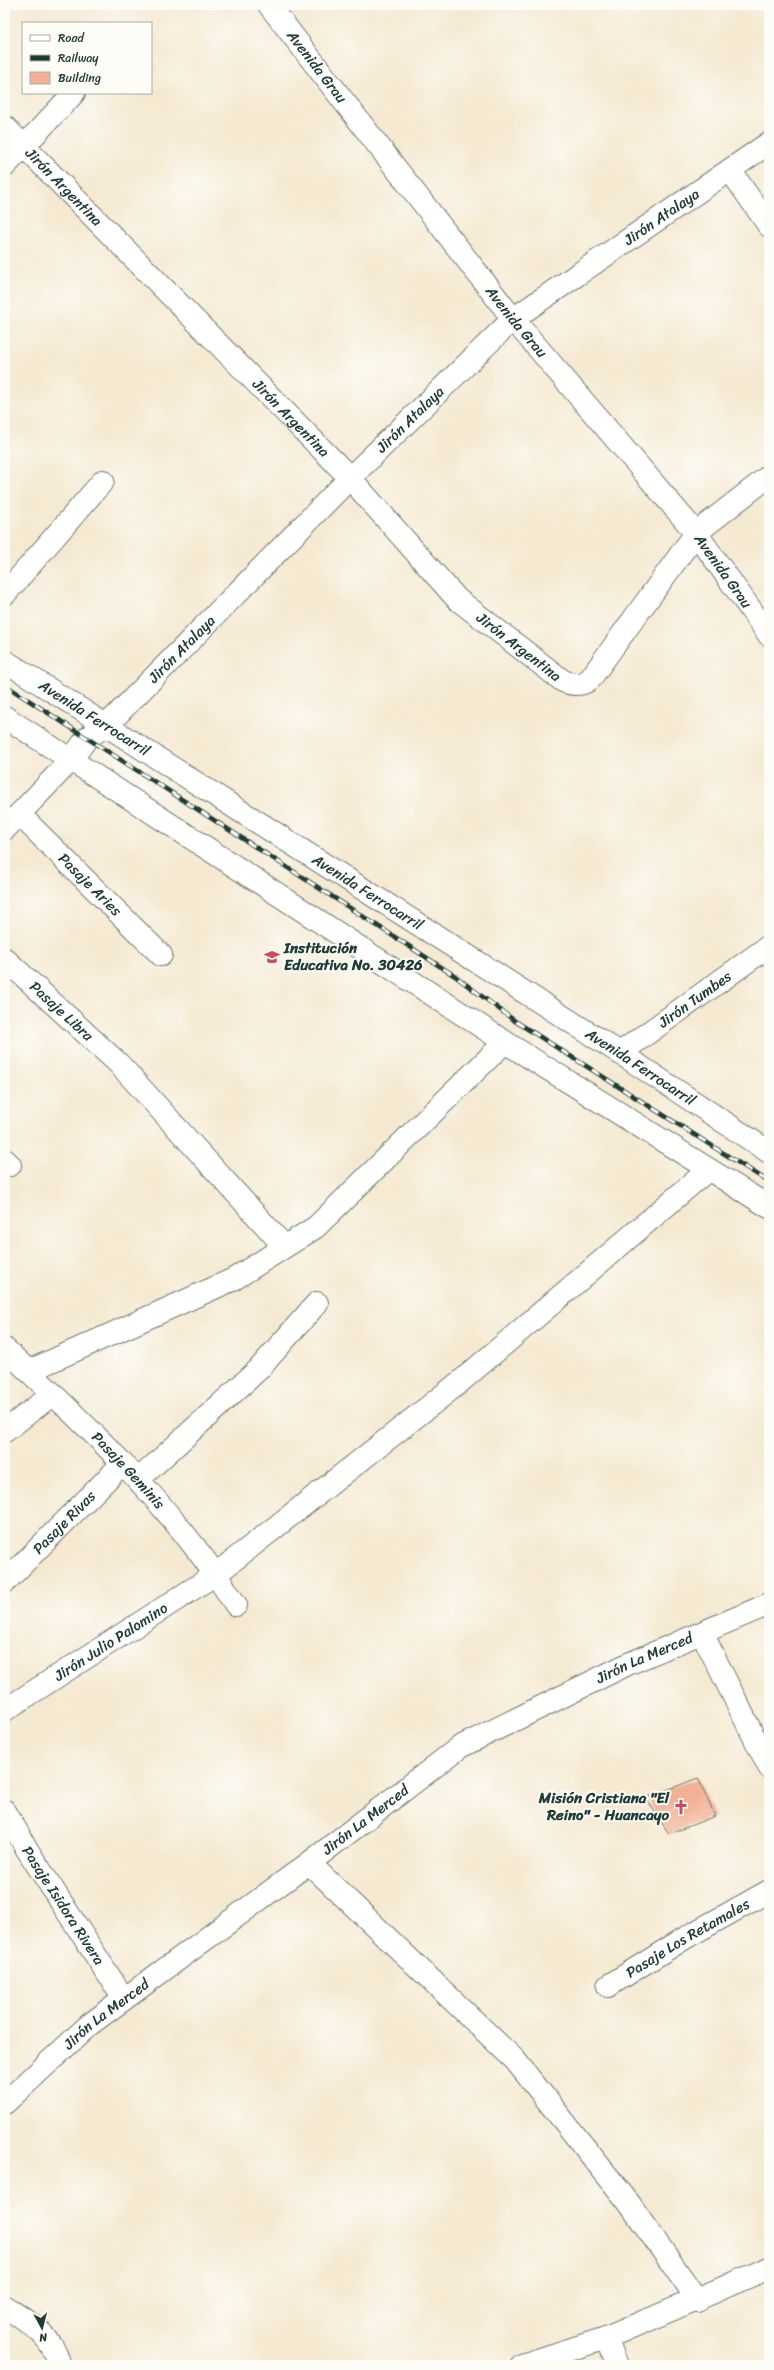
<svg xmlns="http://www.w3.org/2000/svg" width="774" height="2370" font-family="Sriracha,sans-serif">
  <rect width="100%" height="100%" fill="#fdfcf7"/>
  <filter id="ink" filterUnits="userSpaceOnUse"><feTurbulence type="fractalNoise" baseFrequency=".025" numOctaves="2"/><feDisplacementMap in="SourceGraphic" scale="8" xChannelSelector="R" yChannelSelector="G"/><feConvolveMatrix kernelMatrix="1 2 1 2 8 2 1 2 1" color-interpolation-filters="sRGB"/></filter>
  <filter id="wash" filterUnits="userSpaceOnUse"><feTurbulence type="fractalNoise" baseFrequency=".012" numOctaves="4" result="noise"/><feDisplacementMap in="SourceGraphic" scale="16" xChannelSelector="R" yChannelSelector="G"/><feGaussianBlur stdDeviation="0.9" result="paint"/><feColorMatrix in="noise" values="0 0 0 0 0 0 0 0 0 0 0 0 0 0 0 0 0 1.4 0 .05"/><feComposite in="paint" operator="in"/></filter>
  <g filter="url(#wash)">
    <rect width="100%" height="100%" fill="#f5e9d2"/>
    <g id="blocks">
      <!-- building -->
      <path fill="#f2b094" d="M698,1778L715,1816L669,1834L646,1798Z"/>
    </g>
  </g>
  <g filter="url(#ink)">
    <use href="#blocks" fill-opacity="0" stroke="#6a796b" stroke-width="1"/>
    <g fill="none" stroke-linecap="round" stroke-linejoin="round">
      <defs>
        <g id="minor">
          <path id="s1" d="M269,5L513,319L696,533L769,635"/>
          <path id="s2" d="M5,127L350,478L457,599L563,681C573,685 582,686 590,679L696,533L769,476"/>
          <path d="M5,166L74,93"/>
          <path d="M730,170L769,226"/>
          <path d="M5,594L103,481"/>
          <path id="s3" d="M19,814L161,955"/>
          <path id="s4" d="M5,829L71,760L87,738L107,725L350,478L513,319L769,143"/>
          <path id="s5" d="M5,959L119,1064L284,1246"/>
          <path id="s6" d="M620,1053L769,946"/>
          <path d="M5,1160L10,1165"/>
          <path id="s7" d="M5,1349C90,1428 173,1507 236,1605"/>
          <path d="M29,1371L234,1279L316,1227L505,1042"/>
          <path d="M5,1431L53,1394"/>
          <path d="M139,1479L259,1369L317,1303"/>
          <path id="s8" d="M5,1582L123,1463"/>
          <path d="M702,1633L769,1767"/>
          <path id="s9" d="M5,1710L216,1574L460,1382L708,1170"/>
          <path id="s10" d="M5,1811L28,1851L124,1999"/>
          <path d="M309,1863L515,2060L629,2203L698,2301"/>
          <path id="s11" d="M608,1986L685,1938L769,1891"/>
          <path id="s12" d="M5,2103L89,2025L309,1863L460,1747L628,1664L769,1604"/>
          <path d="M5,2307C31,2324 51,2334 60,2365"/>
          <path d="M606,2338L617,2365"/>
          <path d="M522,2365L606,2338L769,2268"/>
        </g>
        <g id="major">
          <path id="s13" d="M5,661L620,1053L769,1152"/>
          <path d="M5,717L505,1042L769,1207"/>
        </g>
      </defs>
      <!-- minor casing -->
      <use href="#minor" stroke="#6a796b" stroke-width="24"/>
      <!-- major casing -->
      <use href="#major" stroke="#6a796b" stroke-width="24"/>
      <!-- minor -->
      <use href="#minor" stroke="#fff" stroke-width="22"/>
      <!-- major -->
      <use href="#major" stroke="#fff" stroke-width="22"/>
      <defs>
        <path id="rail" d="M5,685L455,976L515,1021L769,1182"/>
      </defs>
      <!-- rail casing -->
      <use href="#rail" stroke="#1f3d34" stroke-width="4.5"/>
      <!-- rail -->
      <use href="#rail" stroke="#fdfcf7" stroke-width="3" stroke-dasharray="9" stroke-linecap="butt"/>
    </g>
  </g>
  <!-- icons -->
  <defs>
    <symbol id="school-bare" viewBox="-9 -9 18 18"><path d="M0-5L7-2L0 1L-7-2ZM-4 1L0 2.5L4 1V4Q0 6-4 4Z" fill="#d1495b" stroke="#fdfcf7" stroke-width="2.5" paint-order="stroke"/></symbol>
    <symbol id="church-bare" viewBox="-9 -9 18 18"><path d="M-1.2-6h2.4v3.5h3.3v2.4h-3.3V6h-2.4V-.1h-3.3v-2.4h3.3Z" fill="#d1495b" stroke="#fdfcf7" stroke-width="2.5" paint-order="stroke"/></symbol>
  </defs>
  <g fill-rule="evenodd">
    <use href="#school-bare" x="261" y="946" width="22" height="22"/>
    <use href="#church-bare" x="670" y="1796" width="22" height="22"/>
  </g>
  <g text-anchor="middle" stroke-width="4" stroke-linejoin="round" paint-order="stroke">
    <!-- street labels -->
    <g font-size="15" fill="#1f3d34" stroke="#fdfcf7">
      <text dy="5" stroke="none"><textPath href="#s1" startOffset="78">Avenida Grau</textPath></text>
      <text dy="5" stroke="none"><textPath href="#s2" startOffset="84">Jirón Argentina</textPath></text>
      <text dy="5" stroke="none"><textPath href="#s4" startOffset="901">Jirón Atalaya</textPath></text>
      <text dy="5" stroke="none"><textPath href="#s1" startOffset="402">Avenida Grau</textPath></text>
      <text dy="5" stroke="none"><textPath href="#s2" startOffset="408">Jirón Argentina</textPath></text>
      <text dy="5" stroke="none"><textPath href="#s4" startOffset="577">Jirón Atalaya</textPath></text>
      <text dy="5" stroke="none"><textPath href="#s1" startOffset="726">Avenida Grau</textPath></text>
      <text dy="5" stroke="none"><textPath href="#s2" startOffset="732">Jirón Argentina</textPath></text>
      <text dy="5" stroke="none"><textPath href="#s4" startOffset="253">Jirón Atalaya</textPath></text>
      <text dy="5" stroke="none"><textPath href="#s13" startOffset="106">Avenida Ferrocarril</textPath></text>
      <text dy="5" stroke="none"><textPath href="#s3" startOffset="100">Pasaje Aries</textPath></text>
      <text dy="5" stroke="none"><textPath href="#s13" startOffset="430">Avenida Ferrocarril</textPath></text>
      <text dy="5" stroke="none"><textPath href="#s6" startOffset="92">Jirón Tumbes</textPath></text>
      <text dy="5" stroke="none"><textPath href="#s5" startOffset="77">Pasaje Libra</textPath></text>
      <text dy="5" stroke="none"><textPath href="#s13" startOffset="754">Avenida Ferrocarril</textPath></text>
      <text dy="5" stroke="none"><textPath href="#s7" startOffset="173">Pasaje Geminis</textPath></text>
      <text dy="5" stroke="none"><textPath href="#s8" startOffset="84">Pasaje Rivas</textPath></text>
      <text dy="5" stroke="none"><textPath href="#s9" startOffset="126">Jirón Julio Palomino</textPath></text>
      <text dy="5" stroke="none"><textPath href="#s12" startOffset="783">Jirón La Merced</textPath></text>
      <text dy="5" stroke="none"><textPath href="#s12" startOffset="459">Jirón La Merced</textPath></text>
      <text dy="5" stroke="none"><textPath href="#s10" startOffset="111">Pasaje Isidora Rivera</textPath></text>
      <text dy="5" stroke="none"><textPath href="#s11" startOffset="93">Pasaje Los Retamales</textPath></text>
      <text dy="5" stroke="none"><textPath href="#s12" startOffset="135">Jirón La Merced</textPath></text>
    </g>
    <!-- poi labels -->
    <g font-size="15" font-weight="bold" fill="#1f3d34" stroke="#fdfcf7" text-anchor="start">
      <text x="284" y="953">Institución<tspan x="284" dy="17">Educativa No. 30426</tspan></text>
      <text x="669" y="1803" text-anchor="end">Misión Cristiana "El<tspan x="669" dy="17">Reino" - Huancayo</tspan></text>
    </g>
  </g>
  <!-- margin -->
  <rect width="774" height="2370" fill="none" stroke="#fdfcf7" stroke-width="20"/>
  <!-- legend -->
  <rect x="22" y="22" width="130" height="72" fill="#fdfcf7" stroke="#a4b0a9"/>
  <rect x="30" y="35" width="20" height="6" fill="#ffffff" stroke="#a4b0a9"/>
  <text x="58" y="42" font-size="12" fill="#1f3d34">Road</text>
  <rect x="30" y="55" width="20" height="6" fill="#1f3d34" stroke="#a4b0a9"/>
  <text x="58" y="62" font-size="12" fill="#1f3d34">Railway</text>
  <rect x="30" y="72" width="20" height="12" fill="#f2b094" stroke="#a4b0a9"/>
  <text x="58" y="82" font-size="12" fill="#1f3d34">Building</text>
  <!-- north arrow -->
  <g transform="translate(42 2328) rotate(173)" stroke="#fdfcf7" stroke-width="3" paint-order="stroke">
  <path d="M0-3L7 15L0 10L-7 15Z" fill="#1f3d34"/>
  <text y="-6" font-size="11" font-weight="bold" text-anchor="middle" fill="#1f3d34">N</text>
  </g>
</svg>
